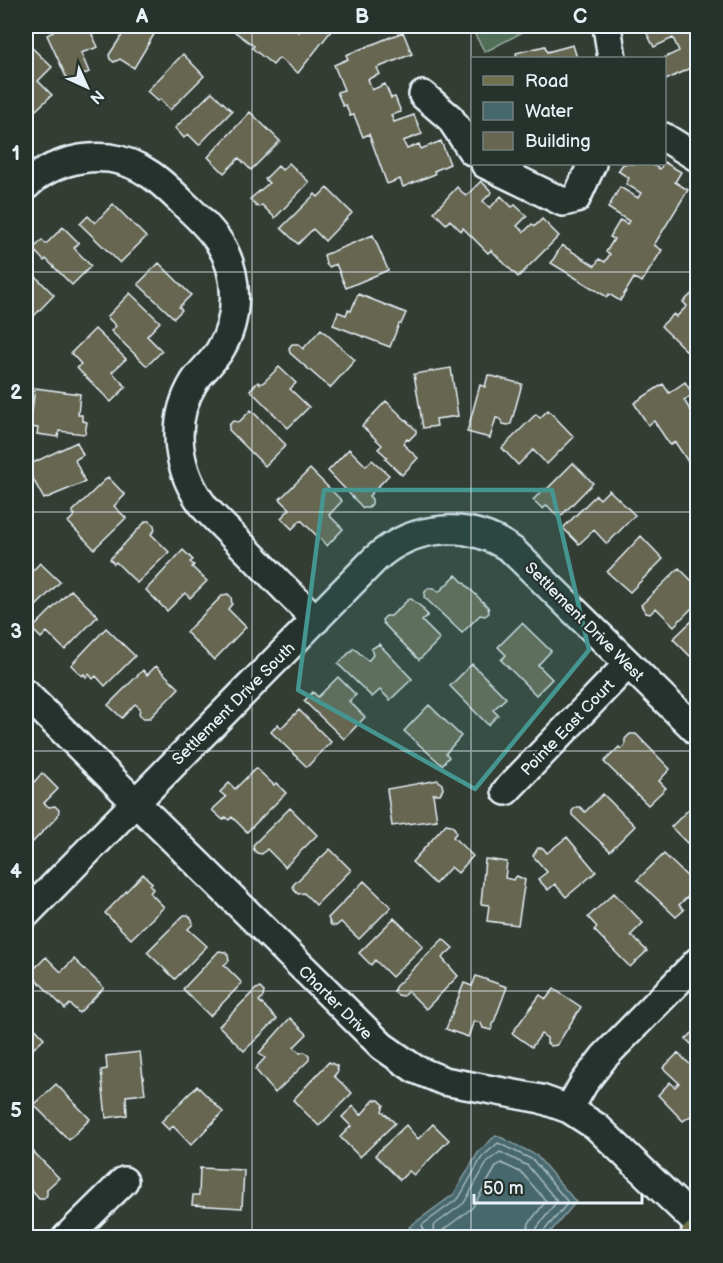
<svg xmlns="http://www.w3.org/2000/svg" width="723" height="1263" font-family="'Balsamiq Sans',sans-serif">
  <rect width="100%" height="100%" fill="#333d34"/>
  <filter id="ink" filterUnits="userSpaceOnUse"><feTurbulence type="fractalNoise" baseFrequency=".0167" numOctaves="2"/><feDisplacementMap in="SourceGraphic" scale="12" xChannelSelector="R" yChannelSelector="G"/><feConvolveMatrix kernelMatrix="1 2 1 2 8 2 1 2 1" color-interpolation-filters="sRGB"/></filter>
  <g filter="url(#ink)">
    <!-- green -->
    <path fill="#516e57" stroke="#9cb0a8" stroke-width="1.5" d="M470,26H534L485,52Z"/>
    <!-- water -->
    <path fill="#46686d" stroke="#879fa5" stroke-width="1.5" d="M496,1135L536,1155L576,1202L546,1237H424L409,1227L454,1194L478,1153Z"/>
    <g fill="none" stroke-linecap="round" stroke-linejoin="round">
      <!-- shore -->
      <path stroke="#a7bac0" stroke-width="1.5" d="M426,1238L422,1225L459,1198L482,1157L498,1143L533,1160L567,1201V1204L543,1232L542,1238
        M434,1238L433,1226L464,1203L488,1161L500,1152L528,1166L557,1201L537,1228L535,1238
        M443,1238V1230L472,1208L496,1167L501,1163L522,1173L546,1201L529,1223L526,1238"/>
    </g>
    <!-- building -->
    <path fill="#666651" stroke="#e8f1f8" stroke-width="1.5" d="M50,26H88L98,47L81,53L89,72L68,81L47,35L53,32Z
      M128,26H159L134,68L120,59L114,62L110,59L109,55Z
      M238,26H295L293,28L299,32L304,26H335L298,73L279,58L273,65L252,48L254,46L234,31Z
      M649,26H698V64L664,81V58L679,51L673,38L654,47L644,28Z
      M403,32L412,54L377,68L380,74L368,79L372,90L385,84L391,98L395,97L401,112L391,115L394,122L414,115L422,134L403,141L407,149L419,144L421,149L441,141L450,164L434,171L435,174L403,187L400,179L387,184L369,134L363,137L354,115L350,116L346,105L343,106L337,92L344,90L334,65L348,59L346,55Z
      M26,42L52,67L38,81L52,95L36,110L26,100Z
      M573,45L577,58H517L516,53L545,46L547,52Z
      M183,54L204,76L170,110L160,99L158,101L147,91Z
      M212,92L232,111L199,145L188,134L184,138L175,128Z
      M250,112L280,141L251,170L239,158L224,173L208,157Z
      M664,162L681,172L675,182L688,190L654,245L662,250L642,282L634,278L620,301L609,294L607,297L551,263L562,245L595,266L599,259L605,262L610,254L606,252L614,239L610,237L620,220L627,224L629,221L608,208L620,187L638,198L641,193L626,184L629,178L618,171L623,164H651L660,169Z
      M289,163L309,182L275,218L262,205L259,207L256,206L250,199L269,183L265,179L278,166L282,170Z
      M481,181L492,192L483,201L490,208L501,196L512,207L515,205L527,216L517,226L524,232L532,224L535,226L542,219L559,236L518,277L491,250L488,253L463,228L461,231L450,220L446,224L434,212L457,187L466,196Z
      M327,188L352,213L325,241L313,229L298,244L281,228L315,194L318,197Z
      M113,204L146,237L120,263L80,224L88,216L95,223Z
      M63,227L79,243L74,248L91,266L72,285L46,259L44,261L33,249L42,240L46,244Z
      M373,235L388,270L346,288L336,264L329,267L326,264L324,255Z
      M159,263L191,295L179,307L182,310L174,318L138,284Z
      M26,267L54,295L34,316L26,308Z
      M698,288V362L661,326L674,314L676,317L687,306L683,302Z
      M130,293L160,322L147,336L162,351L147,366L111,331L116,326L107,317Z
      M358,294L406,313L401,324H399L390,347L333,325L338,312L346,315L348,310L351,311Z
      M95,329L126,359L112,372L126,387L111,402L77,368L81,364L71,353Z
      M321,329L355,360L330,388L290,353L289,348L292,344H298L303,349Z
      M279,367L296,383L290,389L309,407L288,428L250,390L258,382L260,384L264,382Z
      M451,368L458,416L436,419L437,426L423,428L414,374Z
      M488,375L522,384L511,424L508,425L503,424L500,419L496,418L490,438L467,432L480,385L485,387Z
      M685,382L693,395L684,400L690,410L698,405V477L675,442L670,445L654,421L648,425L634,403L663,384L669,393Z
      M35,388L80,394L78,415H82V421L87,422L85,434L59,431L58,437L37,434L38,428L30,427Z
      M386,401L416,430V433L409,440L407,439L403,444L418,458L402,475L385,459L387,457L378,449L382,445L362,426Z
      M251,410L286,445L265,466L229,430V425L233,421L239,422Z
      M548,410L574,437L547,464L533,450L518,465L502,448L536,414L540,418Z
      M77,442L83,455L75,460L85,482L44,499L26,466Z
      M349,449L366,466L372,460L389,475L369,496L372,499V504L368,508H363L328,471Z
      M573,463L593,483L559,518L547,505L543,509L533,500L544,489L546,490Z
      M310,469L342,501L329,515L343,529L327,546L301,520L292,529L281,518L290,509L280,499Z
      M108,477L125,495L114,506L126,518L94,549L68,522L75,515L72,512Z
      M609,490L635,515L607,544L594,530L579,544L563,528L596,495L600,499Z
      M146,521H150L154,525L155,530L151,534L169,552L137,583L116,562L114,564L110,559Z
      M641,536L663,559L630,592L607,572Z
      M183,550L193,560L190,562L194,565L192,567L207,581L190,598L185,593L167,611L146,590Z
      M40,563L60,582L26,616V578Z
      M679,568L698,587V602L674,626L656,608L650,614L646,613L641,605Z
      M456,575L488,607L489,613L485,616L480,615L462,633L424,597L425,592L428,588H434L439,592Z
      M71,590L98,616L65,650L47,632L41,638L32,629Z
      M228,594L231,597L232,604L228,609L246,627L214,660L186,632L223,595Z
      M410,598L424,609L423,610L428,615L422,621L440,639L419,660L383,623L382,620L386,616H391Z
      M698,615V649L690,656L673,639Z
      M522,623L551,651L538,665L552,679L536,695L501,660L506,655L498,647Z
      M106,628L135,656L105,686L96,676L93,679L89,674L86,677L84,674L82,676L71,665Z
      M379,644L412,679L390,700L380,690L372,697L338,664L354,648L368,661L373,655L371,649Z
      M472,664L506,698L493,710L498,715L488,725L450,686Z
      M156,666L179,688L150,718H143L139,714L140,708L135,704L122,718L108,705L143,670L147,675Z
      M338,677L356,695L349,701L365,717L344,739L304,701L313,692L318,697Z
      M429,705L461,736L446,753L449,757L442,765L404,731Z
      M299,710L331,742L307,767L271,732L278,724L281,728Z
      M630,734H636L670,769L659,781L666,788L648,805L604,762L619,747L621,749L625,745V739Z
      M256,768L274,785L276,783L286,793L247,832L232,817L229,820L226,817L223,820L212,810L226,797L220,792L229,783L235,789Z
      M42,773L58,789L44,803L49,807L55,806L59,810L58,816L29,846L26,843V791Z
      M438,780L442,784L443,789L440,794H433L437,820L392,826L387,789Z
      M603,794L635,826L610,851L572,815V811L576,807H580L585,812Z
      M692,806L698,812V854L671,827Z
      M290,808L317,835L285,867L267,849L262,854L257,853L254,850L253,845Z
      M446,824L451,825L455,829L456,833L453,837L473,856L458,873L451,867L435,884L412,862Z
      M567,837L596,872L566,897L555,884L548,890L538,879L547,872L533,856L538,848H543L547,853Z
      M330,849L351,870L316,905L304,893L298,894L294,890L293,885Z
      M664,854L698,887L679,905L684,910L676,917L637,880Z
      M485,859L507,862L505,878L513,880L517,876L525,880L518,925L487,921L489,905L481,904Z
      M143,874L152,883L150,885L153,889L150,893L164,907L131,939L105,913Z
      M364,881L391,907L359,939L341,922L336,926L331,925L328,918Z
      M614,893L643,923L631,935L647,951L630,967L594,930L597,927L588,917Z
      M184,915H188L192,919L193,924L188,929L207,946L175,979L147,952Z
      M394,918L423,946L392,977L375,960L371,965L359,953Z
      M443,939L453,948L442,958L458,976L426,1009L408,991L403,996L398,995L394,992L395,987Z
      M219,951L225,952L228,955L229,961L224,965L242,983L210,1016L183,989Z
      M46,957L61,972L74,959L104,988L79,1013L70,1004L65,1009L30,973Z
      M476,976L507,987L491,1030L483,1028L481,1023L474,1021L468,1037L446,1029L464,983L472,986Z
      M260,988L264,992L263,997L259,1001L277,1019L244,1051L219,1026L256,989Z
      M554,989L581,1007L557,1045L551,1046L547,1043V1038L541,1034L532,1047L512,1033L540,995L546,999Z
      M26,1006L33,1014L27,1020L44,1038L26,1056Z
      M290,1018L307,1034L294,1047L300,1053L305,1052L309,1055V1060L275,1093L255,1069L265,1058L259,1053Z
      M698,1028V1051L686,1039Z
      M140,1052L145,1094L126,1096L127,1115L106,1118L101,1070L107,1069L106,1056Z
      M678,1053L698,1072V1111L683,1121L658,1095L670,1082L675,1087L679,1083L663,1068Z
      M329,1062L337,1066L338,1071L334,1076L352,1093L319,1126L293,1100Z
      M56,1084L90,1119L69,1140L34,1105Z
      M197,1086L223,1112L191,1145L173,1126L169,1130L161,1122Z
      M374,1100H379L384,1105L382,1111L395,1123L360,1157L340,1137L351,1126L342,1117L353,1106L361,1115Z
      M433,1124L449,1140L414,1175L409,1171L400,1180L375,1155L405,1126L406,1125L418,1139Z
      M26,1144L59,1178L47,1189V1195L44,1199H39L26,1184Z
      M200,1168L244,1170L242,1208L192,1205L193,1195H199Z
      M175,1229L184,1238H166Z"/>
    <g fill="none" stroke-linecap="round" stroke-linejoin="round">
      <defs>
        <path id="minor" d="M607,26L612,58
          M423,95L450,118L472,151
          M664,137L698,158
          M485,164L563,202L576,199L592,164
          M26,186C46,165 80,155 109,158C141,162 163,183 185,205C197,216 210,228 219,242C239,273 240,318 220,350C213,362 202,370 194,382C169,423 177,473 206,509L316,620
          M26,694L382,1046L415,1069L444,1081L541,1099L569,1109L597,1127L698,1224
          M506,791L628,664
          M26,914L375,559C414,524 469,520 512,550L698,732
          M569,1109L584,1083L604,1057L698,961
          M66,1238L124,1181"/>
        <path id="major" d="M697,1238L698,1237"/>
      </defs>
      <!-- minor casing -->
      <use href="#minor" stroke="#e8f1f8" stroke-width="32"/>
      <!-- major casing -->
      <use href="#major" stroke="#e8f1f8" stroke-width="38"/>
      <!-- minor -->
      <use href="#minor" stroke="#26332d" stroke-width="27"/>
      <!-- major -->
      <use href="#major" stroke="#6f714a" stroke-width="33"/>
    </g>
  </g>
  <!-- marked area -->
  <path fill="#459590" fill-opacity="0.2" stroke="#459590" stroke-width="4.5" stroke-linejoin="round" d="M324,490H552L589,650L475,789L298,690Z"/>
  <!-- grid -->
  <path fill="none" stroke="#e8f1f8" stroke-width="1.5" stroke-opacity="0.55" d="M252,26V1238M471,26V1238M26,272H698M26,512H698M26,751H698M26,991H698"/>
  <g text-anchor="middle" stroke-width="4.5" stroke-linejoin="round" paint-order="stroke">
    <!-- street labels -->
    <g font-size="16" fill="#e8f1f8" stroke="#26332d">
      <text transform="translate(585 621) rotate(45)" y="6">Settlement Drive West</text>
      <text transform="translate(233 703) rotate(-45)" y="6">Settlement Drive South</text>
      <text transform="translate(567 727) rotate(-46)" y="6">Pointe East Court</text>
      <text transform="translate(336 1002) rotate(45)" y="6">Charter Drive</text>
    </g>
  </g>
  <!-- margin -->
  <rect width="723" height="1263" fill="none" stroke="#26332d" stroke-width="66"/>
  <!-- legend -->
  <rect x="471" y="57" width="195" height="108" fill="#26332d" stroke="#747f7e" stroke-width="1.5"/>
  <rect x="483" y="76" width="30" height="9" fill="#6f714a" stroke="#747f7e" stroke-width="1.5"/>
  <text x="525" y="87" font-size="18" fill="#e8f1f8">Road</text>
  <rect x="483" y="102" width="30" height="18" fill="#46686d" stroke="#747f7e" stroke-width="1.5"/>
  <text x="525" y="117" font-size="18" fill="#e8f1f8">Water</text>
  <rect x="483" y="132" width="30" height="18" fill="#666651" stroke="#747f7e" stroke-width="1.5"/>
  <text x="525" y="147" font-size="18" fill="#e8f1f8">Building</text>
  <!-- north arrow -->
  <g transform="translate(87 87) rotate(135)" stroke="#26332d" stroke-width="4.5" paint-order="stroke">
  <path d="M0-4.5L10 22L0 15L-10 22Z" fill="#e8f1f8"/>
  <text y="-9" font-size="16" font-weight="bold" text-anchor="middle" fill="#e8f1f8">N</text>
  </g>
  <!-- scale -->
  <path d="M474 1194v9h168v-9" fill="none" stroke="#e8f1f8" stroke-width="3"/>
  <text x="483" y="1194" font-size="18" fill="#e8f1f8" stroke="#26332d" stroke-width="4.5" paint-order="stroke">50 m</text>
  <rect x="33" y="33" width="657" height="1197" fill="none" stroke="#e8f1f8" stroke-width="2"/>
  <g font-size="20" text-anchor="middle" font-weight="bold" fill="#e8f1f8">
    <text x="142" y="23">A</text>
    <text x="362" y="23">B</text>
    <text x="580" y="23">C</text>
    <text x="16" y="160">1</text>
    <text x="16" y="399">2</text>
    <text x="16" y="638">3</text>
    <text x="16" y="878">4</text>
    <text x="16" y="1117">5</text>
  </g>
</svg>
